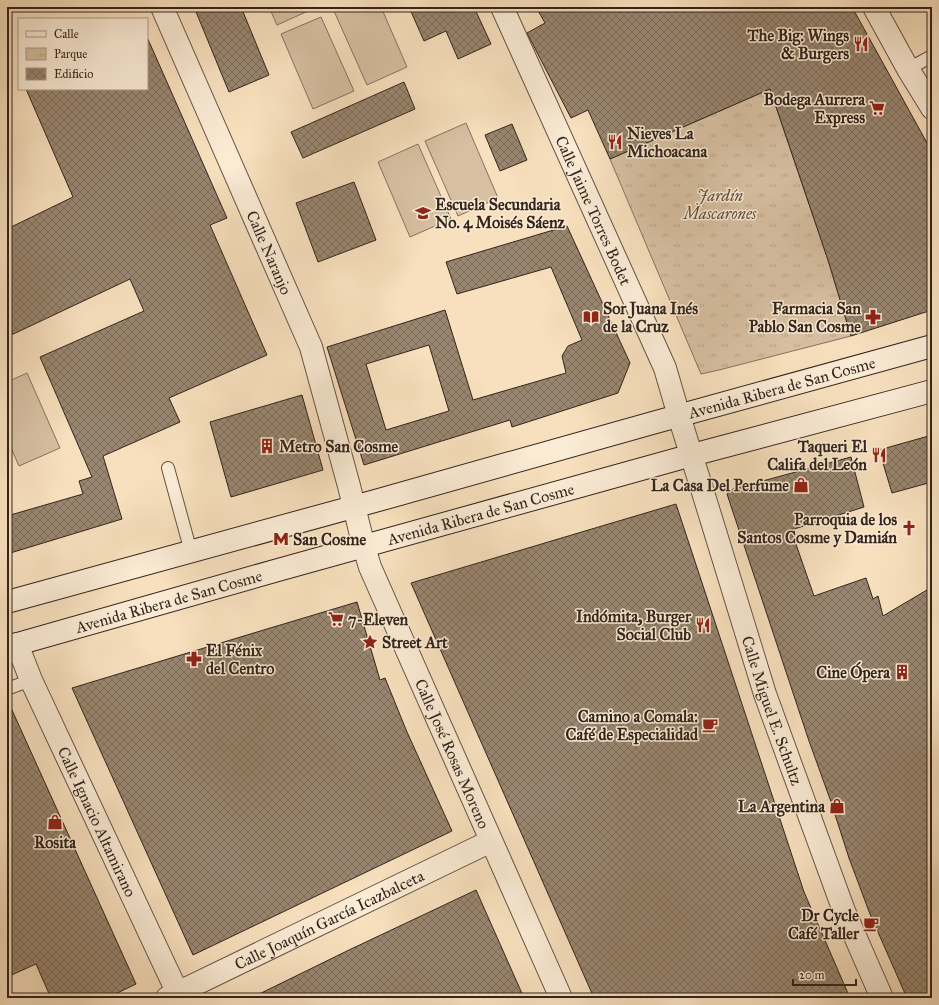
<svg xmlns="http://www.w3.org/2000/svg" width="939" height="1005" font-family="'IM FELL Great Primer',serif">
  <defs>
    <pattern id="park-tufts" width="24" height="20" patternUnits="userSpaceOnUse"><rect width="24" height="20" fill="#d7c0a2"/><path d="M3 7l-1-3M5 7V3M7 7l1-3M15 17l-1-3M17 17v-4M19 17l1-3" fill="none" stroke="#b9a58b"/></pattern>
    <pattern id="building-cross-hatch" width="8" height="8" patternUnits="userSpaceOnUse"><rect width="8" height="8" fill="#998670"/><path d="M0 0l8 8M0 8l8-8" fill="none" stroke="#7d6d5b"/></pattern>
  </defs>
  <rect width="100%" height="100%" fill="#f8e0be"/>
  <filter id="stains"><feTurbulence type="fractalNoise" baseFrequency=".005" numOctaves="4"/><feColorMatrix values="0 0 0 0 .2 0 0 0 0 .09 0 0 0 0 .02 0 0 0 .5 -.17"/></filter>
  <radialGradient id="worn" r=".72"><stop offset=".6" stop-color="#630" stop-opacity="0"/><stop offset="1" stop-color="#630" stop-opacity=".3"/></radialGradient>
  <!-- park -->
  <path fill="url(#park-tufts)" stroke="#85725f" d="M770,89L828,260L851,336L719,370L701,374L610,159Z"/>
  <!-- pitch -->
  <path fill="#d7c0a2" stroke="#85725f" d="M269,7H317L277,25Z
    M343,7H381L407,67L367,85L334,11Z
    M321,17L354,91L313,109L281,34Z
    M466,123L498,198L458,216L425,141Z
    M418,144L451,219L410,237L378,162Z
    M27,373L60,448L19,466L7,439V382Z"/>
  <!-- building -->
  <path fill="url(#building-cross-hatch)" stroke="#33241c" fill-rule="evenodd" d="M194,7H241L269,75L229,92Z
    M409,7H474L491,44L458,59L446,31L424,41Z
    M536,7H852L932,152V310L851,336L828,260L770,89L610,159L588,110L571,118L527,33L545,23Z
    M147,37L227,218L210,225L267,355L169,398L180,422L103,456L122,519L7,554V516L83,494L79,481L92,477L40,357L144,311L130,279L7,337V229L73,197L26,89H147Z
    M404,82L415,109L303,158L291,132Z
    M512,124L527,160L500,171L485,135Z
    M354,182L376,240L318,262L296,203Z
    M567,226L630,363L618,393L512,427L510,420L364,465L327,347L445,310L473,400L566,373L562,356L568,346L582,340L551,267L457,294L446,262ZM429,345L449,411L386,430L366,364Z
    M302,395L323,470L231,497L210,422Z
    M932,435V482L892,493L879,450Z
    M851,457L864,507L791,530L814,596L866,578L873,599L878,596L883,616L932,587V998H907L870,914L849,858L830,799L809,741L727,494L733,489Z
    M676,504L804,892L850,998H594L411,583L585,531Z
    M357,602L380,680L385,678L407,732L452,831L193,955L72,688L257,632Z
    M7,699L136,984L107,998H51L36,964L7,977Z
    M476,890L524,998H251L349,950Z"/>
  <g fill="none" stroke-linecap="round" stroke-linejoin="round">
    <defs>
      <path id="service" d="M908,69L932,56
        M168,468L191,552
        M7,689L31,680"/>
      <g id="minor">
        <path id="s1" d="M162,7L311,347L349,486L364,547L370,567L561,998"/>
        <path id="s2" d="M502,7L665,368L679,416L702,489L765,694L844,911L882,998"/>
        <path d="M874,7L908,69L932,108"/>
        <path id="s3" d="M17,644L31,680L180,998"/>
        <path id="s4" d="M167,998L491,841"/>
      </g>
      <g id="secondary">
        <path id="s5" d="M7,602L375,501L656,422L932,346"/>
        <path id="s6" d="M7,647L278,570L692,455L932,391"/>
      </g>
    </defs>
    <!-- service casing -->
    <use href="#service" stroke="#645344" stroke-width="14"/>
    <!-- minor casing -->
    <use href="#minor" stroke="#645344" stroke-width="24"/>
    <!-- secondary casing -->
    <use href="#secondary" stroke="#33241c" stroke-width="24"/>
    <!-- service -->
    <use href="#service" stroke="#faebd5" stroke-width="12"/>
    <!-- minor -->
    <use href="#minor" stroke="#faebd5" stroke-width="22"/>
    <!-- secondary -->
    <use href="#secondary" stroke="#faebd5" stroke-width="22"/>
  </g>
  <!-- icons -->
  <defs>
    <symbol id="restaurant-bare" viewBox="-9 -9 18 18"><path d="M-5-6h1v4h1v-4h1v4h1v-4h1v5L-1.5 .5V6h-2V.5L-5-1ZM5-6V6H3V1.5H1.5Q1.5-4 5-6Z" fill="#8f2418" stroke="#faebd5" stroke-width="2.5" paint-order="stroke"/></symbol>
    <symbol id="supermarket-bare" viewBox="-9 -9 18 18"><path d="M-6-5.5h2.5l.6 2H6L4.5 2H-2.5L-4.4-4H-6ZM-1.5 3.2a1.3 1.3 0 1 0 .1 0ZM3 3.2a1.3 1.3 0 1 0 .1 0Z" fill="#8f2418" stroke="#faebd5" stroke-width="2.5" paint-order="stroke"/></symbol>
    <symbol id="school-bare" viewBox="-9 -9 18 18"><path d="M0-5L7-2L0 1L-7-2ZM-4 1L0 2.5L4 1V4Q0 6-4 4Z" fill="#8f2418" stroke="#faebd5" stroke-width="2.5" paint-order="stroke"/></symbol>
    <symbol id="library-bare" viewBox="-9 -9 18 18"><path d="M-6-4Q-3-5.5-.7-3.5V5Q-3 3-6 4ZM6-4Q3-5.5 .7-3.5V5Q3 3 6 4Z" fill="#8f2418" stroke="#faebd5" stroke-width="2.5" paint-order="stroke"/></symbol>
    <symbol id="pharmacy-bare" viewBox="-9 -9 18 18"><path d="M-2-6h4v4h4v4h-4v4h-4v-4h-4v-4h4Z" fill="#8f2418" stroke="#faebd5" stroke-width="2.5" paint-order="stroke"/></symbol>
    <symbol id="building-bare" viewBox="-9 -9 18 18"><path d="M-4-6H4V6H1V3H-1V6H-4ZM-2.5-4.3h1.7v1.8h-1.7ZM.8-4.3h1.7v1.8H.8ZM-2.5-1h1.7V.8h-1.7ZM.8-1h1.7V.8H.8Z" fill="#8f2418" stroke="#faebd5" stroke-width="2.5" paint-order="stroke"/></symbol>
    <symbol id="shop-bare" viewBox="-9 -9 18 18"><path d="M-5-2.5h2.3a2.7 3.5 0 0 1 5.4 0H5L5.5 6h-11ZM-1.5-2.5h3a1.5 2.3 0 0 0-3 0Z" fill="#8f2418" stroke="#faebd5" stroke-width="2.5" paint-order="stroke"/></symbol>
    <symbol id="church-bare" viewBox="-9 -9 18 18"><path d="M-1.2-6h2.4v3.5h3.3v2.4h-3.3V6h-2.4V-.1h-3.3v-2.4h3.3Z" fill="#8f2418" stroke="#faebd5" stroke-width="2.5" paint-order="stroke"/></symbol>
    <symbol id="metro-bare" viewBox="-9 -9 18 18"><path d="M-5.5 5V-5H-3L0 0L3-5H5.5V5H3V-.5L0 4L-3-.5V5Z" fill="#8f2418" stroke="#faebd5" stroke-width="2.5" paint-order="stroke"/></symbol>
    <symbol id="sight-bare" viewBox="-9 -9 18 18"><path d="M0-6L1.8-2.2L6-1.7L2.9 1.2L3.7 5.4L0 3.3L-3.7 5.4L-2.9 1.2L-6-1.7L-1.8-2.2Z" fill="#8f2418" stroke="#faebd5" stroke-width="2.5" paint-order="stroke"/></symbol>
    <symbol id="cafe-bare" viewBox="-9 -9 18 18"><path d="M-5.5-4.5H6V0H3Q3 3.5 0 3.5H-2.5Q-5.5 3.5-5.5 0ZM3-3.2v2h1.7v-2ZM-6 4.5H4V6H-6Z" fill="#8f2418" stroke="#faebd5" stroke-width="2.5" paint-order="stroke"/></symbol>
  </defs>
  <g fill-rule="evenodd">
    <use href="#restaurant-bare" x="850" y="33" width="22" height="22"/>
    <use href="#supermarket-bare" x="866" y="97" width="22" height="22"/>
    <use href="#restaurant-bare" x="604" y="131" width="22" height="22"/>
    <use href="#school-bare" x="412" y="202" width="22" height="22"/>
    <use href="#library-bare" x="580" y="306" width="22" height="22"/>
    <use href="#pharmacy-bare" x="862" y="306" width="22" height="22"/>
    <use href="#building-bare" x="256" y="435" width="22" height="22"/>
    <use href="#restaurant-bare" x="868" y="444" width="22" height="22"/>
    <use href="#shop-bare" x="790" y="474" width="22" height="22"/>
    <use href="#church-bare" x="898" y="517" width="22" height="22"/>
    <use href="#metro-bare" x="270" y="528" width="22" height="22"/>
    <use href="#supermarket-bare" x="325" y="608" width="22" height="22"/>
    <use href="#restaurant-bare" x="692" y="614" width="22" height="22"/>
    <use href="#sight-bare" x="359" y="631" width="22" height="22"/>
    <use href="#pharmacy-bare" x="183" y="648" width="22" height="22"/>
    <use href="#building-bare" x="891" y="661" width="22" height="22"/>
    <use href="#cafe-bare" x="699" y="714" width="22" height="22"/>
    <use href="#shop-bare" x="826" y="795" width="22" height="22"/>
    <use href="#shop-bare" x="44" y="811" width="22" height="22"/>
    <use href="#cafe-bare" x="860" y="913" width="22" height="22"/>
  </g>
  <g text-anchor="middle" stroke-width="3" stroke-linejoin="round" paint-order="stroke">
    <!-- poi labels -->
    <g font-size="16" font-weight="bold" fill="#33241c" stroke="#faebd5" text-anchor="end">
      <text x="849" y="41">The Big: Wings<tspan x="849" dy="18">&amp; Burgers</tspan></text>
      <text x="865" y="105">Bodega Aurrera<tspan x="865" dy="18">Express</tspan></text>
      <text x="627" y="139" text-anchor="start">Nieves La<tspan x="627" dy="18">Michoacana</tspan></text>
      <text x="435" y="210" text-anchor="start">Escuela Secundaria<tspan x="435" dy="18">No. 4 Moisés Sáenz</tspan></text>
      <text x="603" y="314" text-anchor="start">Sor Juana Inés<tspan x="603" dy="18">de la Cruz</tspan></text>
      <text x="861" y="314">Farmacia San<tspan x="861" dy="18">Pablo San Cosme</tspan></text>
      <text x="279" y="452" text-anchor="start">Metro San Cosme</text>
      <text x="867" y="452">Taqueri El<tspan x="867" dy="18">Califa del León</tspan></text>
      <text x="789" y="491">La Casa Del Perfume</text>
      <text x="897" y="525">Parroquia de los<tspan x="897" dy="18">Santos Cosme y Damián</tspan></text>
      <text x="293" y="545" text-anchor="start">San Cosme</text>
      <text x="691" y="622">Indómita, Burger<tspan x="691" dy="18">Social Club</tspan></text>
      <text x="348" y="625" text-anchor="start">7-Eleven</text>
      <text x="382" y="648" text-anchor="start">Street Art</text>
      <text x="206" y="656" text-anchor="start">El Fénix<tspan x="206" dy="18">del Centro</tspan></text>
      <text x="890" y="678">Cine Ópera</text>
      <text x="698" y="722">Camino a Comala:<tspan x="698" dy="18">Café de Especialidad</tspan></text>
      <text x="825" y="812">La Argentina</text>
      <text x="55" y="848" text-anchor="middle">Rosita</text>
      <text x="859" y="921">Dr Cycle<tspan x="859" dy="18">Café Taller</tspan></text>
    </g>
    <!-- park labels -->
    <g font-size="16" font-style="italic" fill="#5c4b3e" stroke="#faebd5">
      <text x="720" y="201">Jardín<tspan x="720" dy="18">Mascarones</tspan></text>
    </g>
    <!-- street labels -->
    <g font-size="16" fill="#33241c" stroke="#faebd5">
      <text dy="6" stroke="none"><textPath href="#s2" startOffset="223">Calle Jaime Torres Bodet</textPath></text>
      <text dy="6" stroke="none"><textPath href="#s1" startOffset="268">Calle Naranjo</textPath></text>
      <text dy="6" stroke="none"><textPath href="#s5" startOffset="804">Avenida Ribera de San Cosme</textPath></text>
      <text dy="6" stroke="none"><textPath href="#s6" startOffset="492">Avenida Ribera de San Cosme</textPath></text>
      <text dy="6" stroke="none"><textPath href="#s6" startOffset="168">Avenida Ribera de San Cosme</textPath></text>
      <text dy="6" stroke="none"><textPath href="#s2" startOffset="755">Calle Miguel E. Schultz</textPath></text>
      <text dy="6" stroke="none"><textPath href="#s1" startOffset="803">Calle José Rosas Moreno</textPath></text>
      <text dy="6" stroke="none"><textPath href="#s3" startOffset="195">Calle Ignacio Altamirano</textPath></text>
      <text dy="6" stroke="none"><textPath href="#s4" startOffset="180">Calle Joaquín García Icazbalceta</textPath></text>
    </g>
  </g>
  <!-- margin -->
  <rect width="939" height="1005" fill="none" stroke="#f8e0be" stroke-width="24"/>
  <rect x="8" y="8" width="923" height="989" fill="none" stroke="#33241c" stroke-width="2"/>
  <rect x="12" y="12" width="915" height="981" fill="none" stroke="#33241c"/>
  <!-- legend -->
  <rect x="18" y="18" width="130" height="72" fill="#faebd5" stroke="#aa9b8b"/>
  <rect x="26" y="31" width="20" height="6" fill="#faebd5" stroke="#aa9b8b"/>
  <text x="54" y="38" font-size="12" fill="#33241c">Calle</text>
  <rect x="26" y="48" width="20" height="12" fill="url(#park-tufts)" stroke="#aa9b8b"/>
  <text x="54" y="58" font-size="12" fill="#33241c">Parque</text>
  <rect x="26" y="68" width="20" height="12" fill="url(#building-cross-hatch)" stroke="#aa9b8b"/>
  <text x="54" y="78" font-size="12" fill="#33241c">Edificio</text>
  <!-- scale -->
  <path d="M793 979v6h63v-6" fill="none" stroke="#33241c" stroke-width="2"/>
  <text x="799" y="979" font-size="12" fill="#33241c" stroke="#faebd5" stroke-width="3" paint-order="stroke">20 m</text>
  <rect width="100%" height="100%" filter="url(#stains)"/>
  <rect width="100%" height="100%" fill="url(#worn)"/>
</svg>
